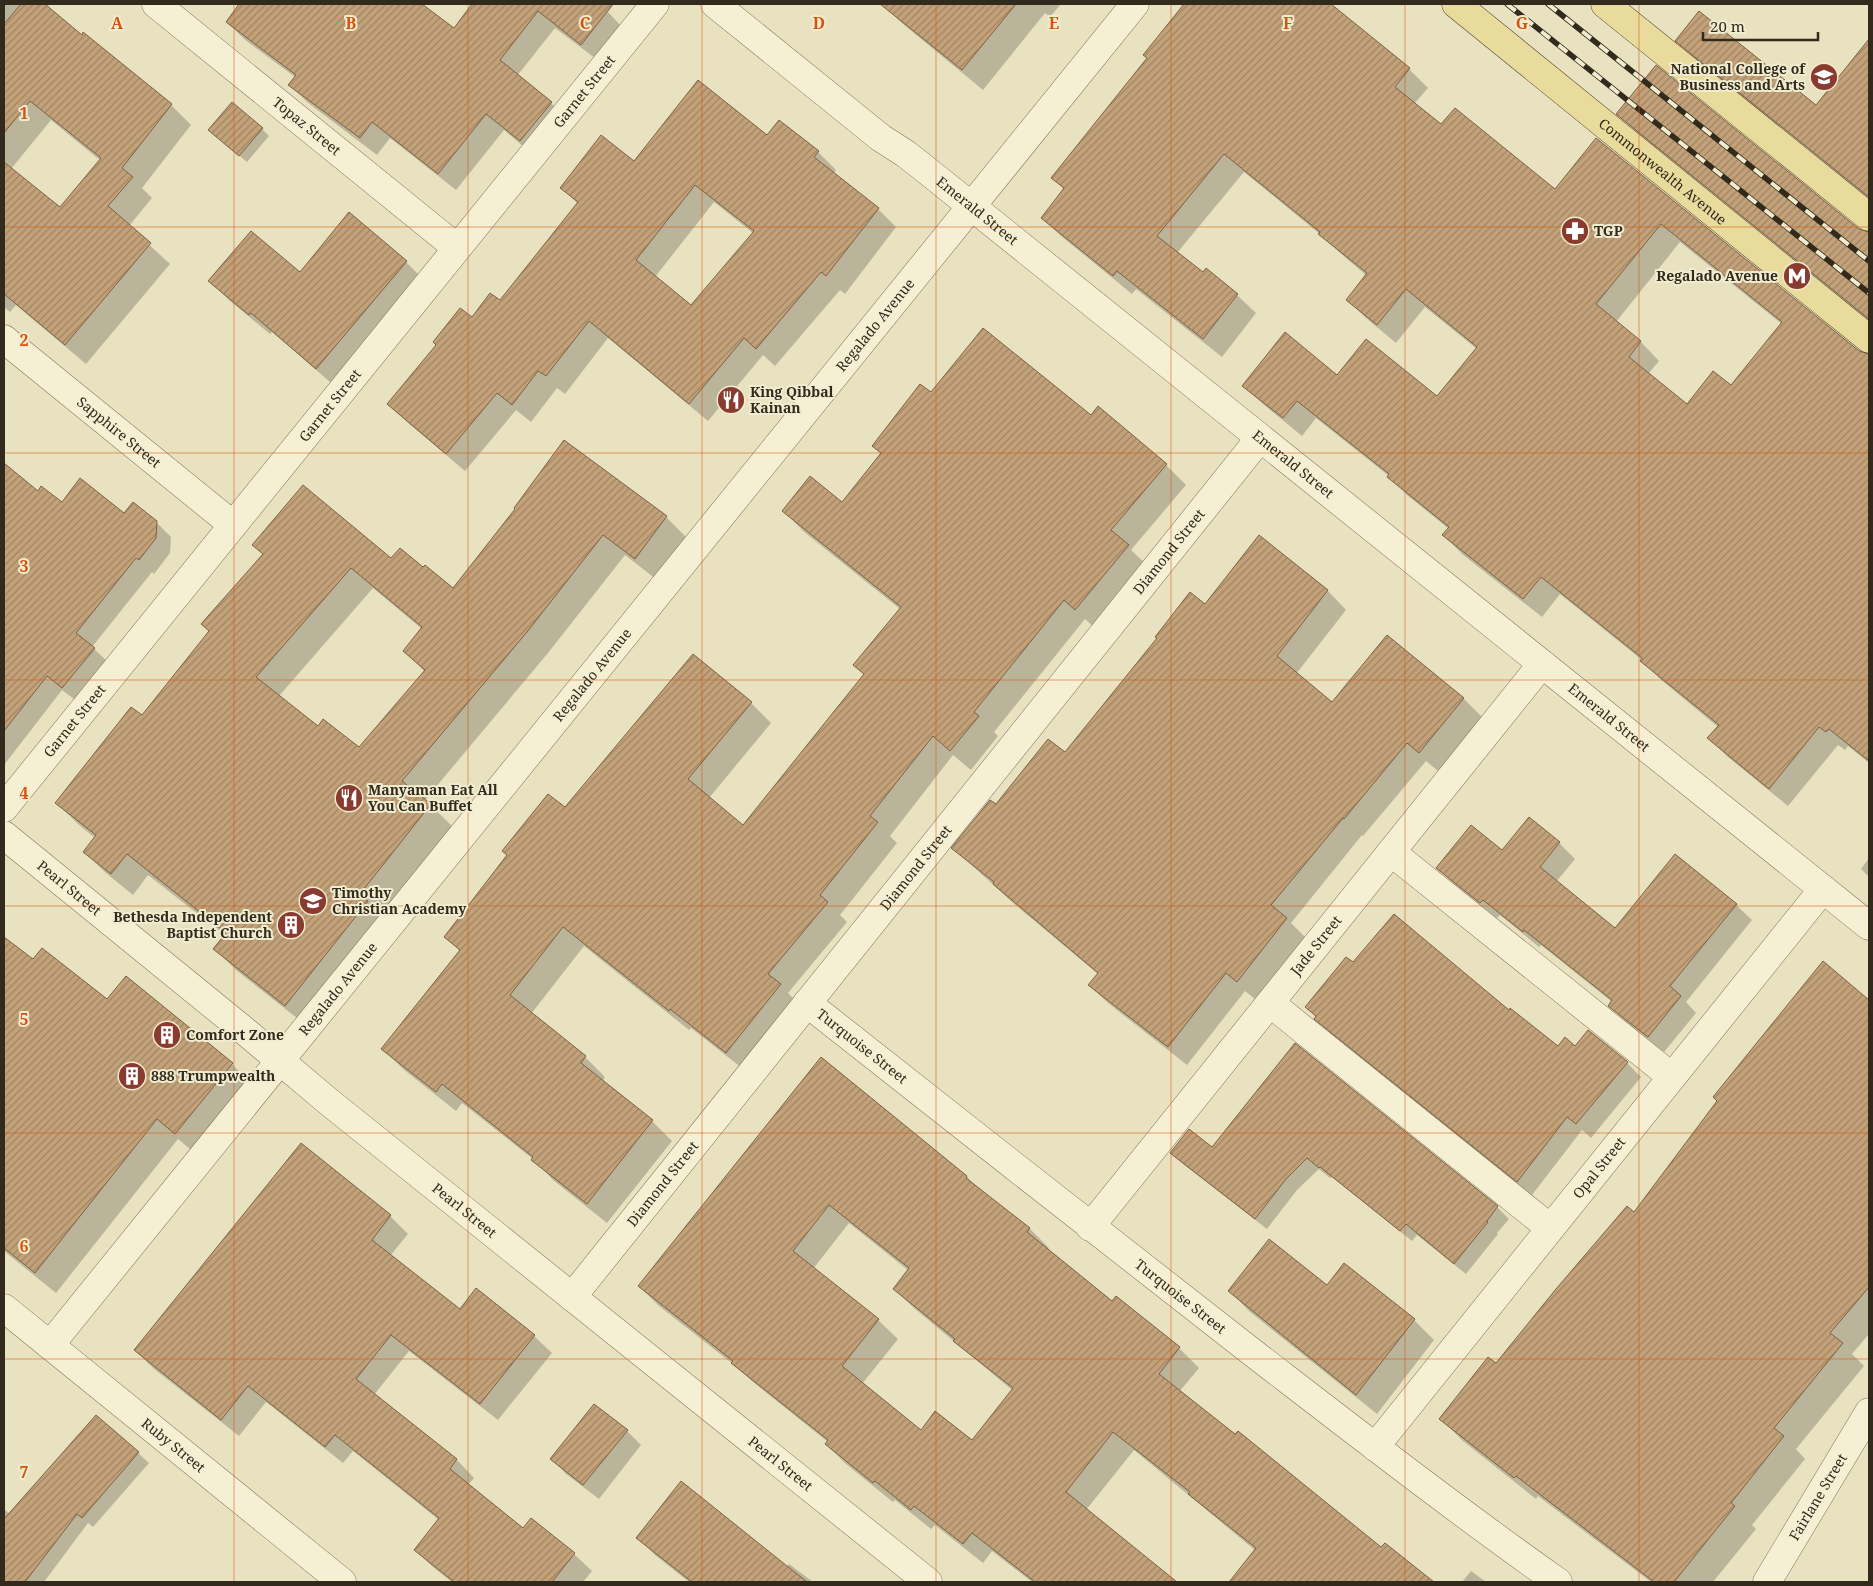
<svg xmlns="http://www.w3.org/2000/svg" width="1873" height="1586" font-family="'Noto Serif',serif">
  <defs>
    <pattern id="building-hatch" width="6" height="6" patternUnits="userSpaceOnUse" patternTransform="scale(1.25)"><rect width="6" height="6" fill="#c3a27a"/><path d="M-1 1l2-2M0 6l6-6M5 7l2-2" fill="none" stroke="#9f8463"/></pattern>
  </defs>
  <rect width="100%" height="100%" fill="#e9e2c1"/>
  <!-- shadow -->
  <path fill="#0003" fill-rule="evenodd" d="M4,4H44L82,36L171,105L191,125L142,188L152,198L129,226L170,264L86,364L16,305L10,312L4,307ZM51,120L101,161L60,209L11,169Z
    M241,4H420L454,29L474,4H614L608,12L624,29L599,61L555,28L517,76L551,103L568,120L537,158L504,130L456,190L390,138L377,155L307,102L290,85L295,77L244,39L227,22Z
    M882,4H1061L1050,17L1045,13L983,90L903,24Z
    M1186,4H1329L1409,69L1428,88L1414,104L1441,126L1555,191L1596,140L1858,352L1869,355V678L1861,688L1869,695V763L1848,746L1845,750L1838,745L1788,806L1728,757L1709,738L1718,727L1660,679L1642,660L1560,594L1542,617L1462,554L1444,535L1449,529L1407,495L1389,476L1316,418L1302,436L1263,404L1244,386L1337,376L1437,397L1477,349L1425,307L1396,343L1366,318L1348,300L1367,276L1339,252L1321,235L1244,172L1177,253L1203,274L1237,295L1256,313L1222,357L1136,289L1132,294L1061,236L1042,218L1065,190L1053,178L1148,58L1145,55ZM1680,242L1782,324L1731,387L1687,405L1648,374L1659,361L1641,342L1616,322Z
    M1677,40L1816,107L1869,41V199L1696,59Z
    M1618,114L1859,230L1869,233V321L1636,132Z
    M262,129L269,136L247,162L217,137Z
    M768,137L818,152L836,170L833,174L878,209L896,227L845,294L840,290L775,366L763,355L708,421L608,338L565,394L557,388L531,422L516,410L465,471L407,422L388,404L472,319L500,302L578,204L562,188L635,163ZM714,202L753,233L691,307L655,277Z
    M406,262L426,282L337,388L272,332L270,334L230,301L210,281Z
    M931,394L1091,417L1166,465L1186,485L1131,550L1148,566L1096,629L1085,619L994,732L998,736L971,770L953,755L890,836L897,843L840,915L847,922L788,993L800,1005L747,1072L691,1028L689,1030L584,946L531,1014L585,1057L605,1077L603,1081L652,1121L672,1141L607,1223L553,1180L533,1159L462,1103L456,1111L403,1069L383,1049L460,951L446,937L565,809L751,703L771,723L709,798L744,827L865,676L855,665L900,609L803,531L784,511L842,504Z
    M4,465L38,492L62,504L124,514L156,522L171,537L170,553L154,574L152,572L92,647L109,663L78,702L62,690L4,765Z
    M517,509L666,517L687,538L656,579L625,555L548,653L425,800L452,826L381,915L307,1026L236,970L215,949L226,936L148,875L133,895L106,873L84,852L95,838L78,824L57,803L142,717L210,631L264,555L254,545L391,560L424,569L453,590ZM373,588L422,629L404,651L425,672L359,748L318,728L279,696Z
    M1259,537L1328,591L1346,610L1296,674L1332,704L1387,637L1464,699L1482,717L1438,771L1426,761L1363,836L1362,835L1291,923L1305,937L1256,1000L1245,991L1187,1065L1108,1003L1089,985L1098,974L1013,903L953,848L996,806L1065,754L1205,606Z
    M1529,818L1559,843L1575,859L1556,882L1615,930L1736,905L1752,920L1686,1002L1696,1013L1664,1052L1625,1021L1609,1005L1612,1002L1541,945L1539,947L1500,915L1497,918L1454,884L1438,868L1502,852Z
    M1869,858V877L1861,869Z
    M4,938L33,961L107,1001L127,977L232,1064L252,1085L196,1154L178,1139L56,1293L4,1251Z
    M1824,963L1869,1001V1334L1852,1354L1864,1366L1796,1449L1805,1459L1752,1525L1756,1529L1713,1582H1651L1538,1496L1536,1499L1463,1441L1441,1419L1496,1365L1634,1214Z
    M1353,964L1558,1047H1575L1627,1063L1641,1077L1591,1138L1582,1130L1532,1195L1330,1033L1307,1007Z
    M1295,1045L1497,1207L1509,1219L1497,1233L1498,1234L1466,1274L1417,1235L1412,1241L1332,1177L1330,1178L1319,1169L1297,1190L1267,1229L1183,1164L1171,1152L1212,1149Z
    M821,1059L967,1177L979,1189L1030,1229L1049,1248L1047,1250L1112,1302L1116,1298L1179,1348L1199,1368L1179,1392L1381,1549L1385,1544L1432,1582H1231L1256,1551L1134,1450L1086,1510L1175,1582H1032L992,1551L983,1563L935,1525L931,1529L895,1500L893,1502L846,1464L826,1444L828,1442L753,1382L738,1368L659,1306L639,1286ZM849,1223L909,1271L894,1289L914,1308L1012,1390L972,1442L921,1432L862,1384L898,1339L878,1320L813,1269Z
    M301,1145L390,1216L408,1234L390,1256L460,1311L534,1336L552,1353L498,1420L409,1351L374,1395L457,1460L474,1478L468,1485L523,1530L531,1519L574,1554L592,1571L583,1582H452L433,1567L415,1550L439,1520L353,1451L343,1463L266,1402L239,1436L153,1368L135,1350Z
    M1344,1265L1414,1320L1434,1340L1377,1414L1249,1311L1230,1291L1327,1287Z
    M627,1431L641,1445L599,1499L566,1474L552,1459Z
    M138,1453L149,1463L93,1527L88,1523L44,1582H4V1509L10,1514Z
    M638,1538L786,1567L789,1564L813,1582H689L655,1555Z
    M1471,1571L1486,1582H1462Z"/>
  <!-- building -->
  <path fill="url(#building-hatch)" stroke="#7d6143" fill-rule="evenodd" d="M21,4H45L82,35L83,32L172,104L122,168L133,177L108,206L151,243L65,345L4,294V162L60,207L101,158L30,101L4,133V24Z
    M239,4H422L454,28L472,4H613L581,45L538,11L500,60L552,102L520,141L486,114L438,174L372,122L360,138L288,85L296,75L226,22Z
    M880,4H1016L962,70Z
    M1184,4H1331L1410,68L1395,87L1441,124L1455,108L1555,189L1596,138L1859,351L1869,354V761L1829,729L1826,732L1819,727L1769,789L1707,738L1719,725L1640,661L1642,658L1541,577L1523,599L1442,535L1449,527L1387,477L1389,474L1297,401L1283,418L1242,386L1285,332L1337,375L1366,339L1437,396L1477,347L1406,289L1377,325L1346,300L1367,273L1318,234L1320,232L1224,154L1157,236L1203,272L1206,268L1238,294L1203,339L1117,271L1113,276L1041,218L1064,188L1051,178L1147,58L1143,55ZM1661,224L1782,322L1731,385L1713,371L1687,404L1629,357L1641,341L1596,304Z
    M1699,11L1816,105L1869,39V197L1675,41Z
    M1656,65L1859,229L1869,232V319L1616,114Z
    M698,80L767,135L779,120L819,151L814,157L879,208L826,276L821,272L756,349L744,338L689,404L589,321L546,376L538,371L512,405L497,393L446,454L387,404L436,345L433,342L460,308L472,317L490,293L500,300L578,202L560,188L601,135L634,161ZM695,185L754,231L691,305L636,260Z
    M232,102L263,128L239,156L208,130Z
    M349,212L407,261L316,369L251,313L249,315L208,281L251,231L300,272Z
    M983,328L1091,415L1098,406L1167,464L1111,530L1129,545L1075,610L1064,600L974,712L979,716L950,751L933,736L870,816L878,822L820,895L828,902L768,974L781,984L726,1053L670,1009L669,1011L563,927L510,995L586,1056L581,1063L653,1120L587,1204L531,1160L533,1157L442,1084L436,1092L381,1049L460,950L444,937L507,855L502,851L548,794L565,807L693,654L752,702L688,779L743,825L864,674L853,665L901,607L782,511L810,476L842,502L881,453L872,446L920,384L931,392Z
    M564,440L667,516L635,559L603,535L527,632L402,781L431,804L360,894L368,901L285,1006L213,949L226,933L127,854L111,874L83,852L96,835L55,803L131,707L142,715L209,631L201,624L263,554L252,545L303,485L391,558L400,548L423,567L425,565L453,588L515,509L514,508ZM351,568L422,627L403,651L425,670L359,747L323,719L318,726L256,677Z
    M4,463L38,491L41,486L62,502L80,478L124,513L133,502L157,521L156,538L139,560L136,558L76,633L95,648L62,688L47,676L4,731Z
    M1259,535L1328,590L1277,656L1332,702L1387,635L1464,698L1419,753L1407,743L1344,819L1343,818L1271,905L1287,918L1237,982L1226,973L1168,1047L1088,985L1098,973L993,884L994,882L951,848L990,800L996,804L1048,739L1065,752L1157,638L1155,637L1190,592L1205,604Z
    M1529,817L1560,842L1540,867L1615,928L1675,854L1737,904L1670,986L1681,996L1648,1037L1608,1006L1612,1000L1524,930L1523,932L1483,900L1480,903L1436,868L1471,825L1502,850Z
    M1394,914L1509,1010L1510,1008L1558,1046L1565,1037L1575,1046L1588,1030L1628,1062L1576,1124L1567,1117L1517,1182L1314,1019L1316,1016L1305,1007L1346,957L1353,962Z
    M4,937L33,959L42,948L107,999L126,976L233,1063L175,1134L157,1119L35,1273L4,1248Z
    M1823,961L1869,1000V1287L1830,1333L1843,1343L1774,1428L1784,1436L1731,1503L1735,1506L1674,1582H1654L1516,1476L1514,1478L1439,1419L1488,1357L1496,1363L1556,1289L1627,1206L1634,1212L1717,1101L1713,1097Z
    M1295,1043L1498,1206L1487,1221L1488,1222L1454,1264L1406,1224L1400,1231L1320,1167L1319,1168L1307,1158L1286,1179L1255,1219L1170,1153L1189,1129L1212,1147Z
    M821,1057L967,1176L966,1178L1030,1228L1027,1232L1112,1301L1116,1296L1180,1347L1159,1374L1235,1434L1238,1431L1381,1547L1385,1543L1434,1582H1229L1256,1548L1188,1494L1190,1492L1113,1432L1066,1492L1177,1582H1035L972,1533L963,1544L914,1506L911,1510L875,1481L873,1483L825,1444L828,1440L731,1363L733,1361L638,1286ZM829,1205L909,1268L893,1289L955,1339L953,1341L1013,1388L972,1440L935,1411L921,1430L842,1366L879,1319L793,1251Z
    M301,1143L391,1215L372,1240L460,1309L476,1288L535,1335L480,1404L391,1335L356,1379L457,1459L450,1469L523,1528L531,1518L575,1553L552,1582H454L414,1550L439,1518L335,1435L325,1447L248,1386L221,1420L134,1350Z
    M1269,1239L1327,1285L1344,1263L1415,1319L1356,1395L1228,1291Z
    M594,1404L628,1430L583,1485L550,1459Z
    M96,1415L139,1452L82,1518L77,1514L25,1582H4V1519Z
    M681,1481L807,1582H692L636,1538Z"/>
  <g fill="none" stroke-linecap="round" stroke-linejoin="round">
    <defs>
      <g id="minor">
        <path id="s1" d="M156,4L457,248"/>
        <path id="s2" d="M715,4L881,138L906,154L930,173L1869,926"/>
        <path id="s3" d="M4,339L233,525"/>
        <path id="s4" d="M4,808L655,4"/>
        <path id="s5" d="M4,835L240,1027L329,1102L928,1582"/>
        <path d="M1391,852L1672,1077"/>
        <path id="s6" d="M807,1003C957,1121 1106,1239 1257,1356C1357,1433 1456,1510 1558,1582"/>
        <path d="M1270,1003L1550,1228"/>
        <path id="s7" d="M1090,1227L1542,664"/>
        <path id="s8" d="M572,1297L1260,438"/>
        <path id="s9" d="M50,1345L1135,4"/>
        <path id="s10" d="M1375,1447L1823,889"/>
      </g>
      <g id="tertiary">
        <path id="s11" d="M4,1308L342,1582"/>
        <path id="s12" d="M1767,1582L1869,1412"/>
      </g>
      <g id="primary">
        <path id="s13" d="M1456,4L1869,339"/>
        <path d="M1605,4L1869,217"/>
      </g>
    </defs>
    <!-- minor casing -->
    <use href="#minor" stroke="#80735a" stroke-width="29"/>
    <!-- tertiary casing -->
    <use href="#tertiary" stroke="#80735a" stroke-width="29"/>
    <!-- primary casing -->
    <use href="#primary" stroke="#4e412e" stroke-width="29"/>
    <!-- minor -->
    <use href="#minor" stroke="#f5efd3" stroke-width="28"/>
    <!-- tertiary -->
    <use href="#tertiary" stroke="#f5efd3" stroke-width="28"/>
    <!-- primary -->
    <use href="#primary" stroke="#e9db9b" stroke-width="28"/>
    <defs>
      <path id="rail" d="M1507,4L1869,293
        M1548,4L1869,261"/>
    </defs>
    <!-- rail casing -->
    <use href="#rail" stroke="#312a1d" stroke-width="5.5"/>
    <!-- rail -->
    <use href="#rail" stroke="#f1eccf" stroke-width="4" stroke-dasharray="11" stroke-linecap="butt"/>
  </g>
  <!-- grid -->
  <path fill="none" stroke="#d6540e" stroke-width="1" stroke-opacity="0.55" d="M234,4V1582M468,4V1582M702,4V1582M936,4V1582M1171,4V1582M1405,4V1582M1639,4V1582M4,227H1869M4,453H1869M4,680H1869M4,906H1869M4,1133H1869M4,1359H1869"/>
  <!-- icons -->
  <defs>
    <symbol id="university-disc" viewBox="-11 -11 22 22"><circle r="9.5" fill="#893b30" stroke="#f1eccf"/><path d="M0-5L7-2L0 1L-7-2ZM-4 1L0 2.5L4 1V4Q0 6-4 4Z" fill="#fff"/></symbol>
    <symbol id="pharmacy-disc" viewBox="-11 -11 22 22"><circle r="9.5" fill="#893b30" stroke="#f1eccf"/><path d="M-2-6h4v4h4v4h-4v4h-4v-4h-4v-4h4Z" fill="#fff"/></symbol>
    <symbol id="metro-disc" viewBox="-11 -11 22 22"><circle r="9.5" fill="#893b30" stroke="#f1eccf"/><path d="M-5.5 5V-5H-3L0 0L3-5H5.5V5H3V-.5L0 4L-3-.5V5Z" fill="#fff"/></symbol>
    <symbol id="restaurant-disc" viewBox="-11 -11 22 22"><circle r="9.5" fill="#893b30" stroke="#f1eccf"/><path d="M-5-6h1v4h1v-4h1v4h1v-4h1v5L-1.5 .5V6h-2V.5L-5-1ZM5-6V6H3V1.5H1.5Q1.5-4 5-6Z" fill="#fff"/></symbol>
    <symbol id="school-disc" viewBox="-11 -11 22 22"><circle r="9.5" fill="#893b30" stroke="#f1eccf"/><path d="M0-5L7-2L0 1L-7-2ZM-4 1L0 2.5L4 1V4Q0 6-4 4Z" fill="#fff"/></symbol>
    <symbol id="building-disc" viewBox="-11 -11 22 22"><circle r="9.5" fill="#893b30" stroke="#f1eccf"/><path d="M-4-6H4V6H1V3H-1V6H-4ZM-2.5-4.3h1.7v1.8h-1.7ZM.8-4.3h1.7v1.8H.8ZM-2.5-1h1.7V.8h-1.7ZM.8-1h1.7V.8H.8Z" fill="#fff"/></symbol>
  </defs>
  <g fill-rule="evenodd">
    <use href="#university-disc" x="1808" y="61" width="32" height="32"/>
    <use href="#pharmacy-disc" x="1559" y="215" width="32" height="32"/>
    <use href="#metro-disc" x="1781" y="260" width="32" height="32"/>
    <use href="#restaurant-disc" x="715" y="384" width="32" height="32"/>
    <use href="#restaurant-disc" x="333" y="782" width="32" height="32"/>
    <use href="#school-disc" x="297" y="885" width="32" height="32"/>
    <use href="#building-disc" x="275" y="909" width="32" height="32"/>
    <use href="#building-disc" x="151" y="1019" width="32" height="32"/>
    <use href="#building-disc" x="116" y="1060" width="32" height="32"/>
  </g>
  <g text-anchor="middle" stroke-width="4" stroke-linejoin="round" paint-order="stroke">
    <!-- poi labels -->
    <g font-size="14" font-weight="bold" fill="#312a1d" stroke="#f1eccf" text-anchor="start">
      <text x="1805" y="74" text-anchor="end">National College of<tspan x="1805" dy="16">Business and Arts</tspan></text>
      <text x="1594" y="236">TGP</text>
      <text x="1778" y="281" text-anchor="end">Regalado Avenue</text>
      <text x="750" y="397">King Qibbal<tspan x="750" dy="16">Kainan</tspan></text>
      <text x="368" y="795">Manyaman Eat All<tspan x="368" dy="16">You Can Buffet</tspan></text>
      <text x="332" y="898">Timothy<tspan x="332" dy="16">Christian Academy</tspan></text>
      <text x="272" y="922" text-anchor="end">Bethesda Independent<tspan x="272" dy="16">Baptist Church</tspan></text>
      <text x="186" y="1040">Comfort Zone</text>
      <text x="151" y="1081">888 Trumpwealth</text>
    </g>
    <!-- street labels -->
    <g font-size="14" fill="#312a1d" stroke="#f1eccf">
      <text dy="5" stroke="none"><textPath href="#s4" startOffset="922">Garnet Street</textPath></text>
      <text dy="5" stroke="none"><textPath href="#s1" startOffset="194">Topaz Street</textPath></text>
      <text dy="5" stroke="none"><textPath href="#s13" startOffset="266">Commonwealth Avenue</textPath></text>
      <text dy="5" stroke="none"><textPath href="#s2" startOffset="334">Emerald Street</textPath></text>
      <text dy="5" stroke="none"><textPath href="#s9" startOffset="1312">Regalado Avenue</textPath></text>
      <text dy="5" stroke="none"><textPath href="#s4" startOffset="518">Garnet Street</textPath></text>
      <text dy="5" stroke="none"><textPath href="#s3" startOffset="148">Sapphire Street</textPath></text>
      <text dy="5" stroke="none"><textPath href="#s2" startOffset="739">Emerald Street</textPath></text>
      <text dy="5" stroke="none"><textPath href="#s8" startOffset="955">Diamond Street</textPath></text>
      <text dy="5" stroke="none"><textPath href="#s9" startOffset="862">Regalado Avenue</textPath></text>
      <text dy="5" stroke="none"><textPath href="#s2" startOffset="1144">Emerald Street</textPath></text>
      <text dy="5" stroke="none"><textPath href="#s4" startOffset="112">Garnet Street</textPath></text>
      <text dy="5" stroke="none"><textPath href="#s8" startOffset="550">Diamond Street</textPath></text>
      <text dy="5" stroke="none"><textPath href="#s5" startOffset="84">Pearl Street</textPath></text>
      <text dy="5" stroke="none"><textPath href="#s7" startOffset="361">Jade Street</textPath></text>
      <text dy="5" stroke="none"><textPath href="#s9" startOffset="458">Regalado Avenue</textPath></text>
      <text dy="5" stroke="none"><textPath href="#s6" startOffset="70">Turquoise Street</textPath></text>
      <text dy="5" stroke="none"><textPath href="#s10" startOffset="358">Opal Street</textPath></text>
      <text dy="5" stroke="none"><textPath href="#s8" startOffset="145">Diamond Street</textPath></text>
      <text dy="5" stroke="none"><textPath href="#s5" startOffset="594">Pearl Street</textPath></text>
      <text dy="5" stroke="none"><textPath href="#s6" startOffset="475">Turquoise Street</textPath></text>
      <text dy="5" stroke="none"><textPath href="#s11" startOffset="218">Ruby Street</textPath></text>
      <text dy="5" stroke="none"><textPath href="#s5" startOffset="999">Pearl Street</textPath></text>
      <text dy="5" stroke="none"><textPath href="#s12" startOffset="99">Fairlane Street</textPath></text>
    </g>
  </g>
  <g font-size="16" text-anchor="middle" font-weight="bold" fill="#d6540e" stroke="#f1eccf" stroke-width="4" stroke-linejoin="round" paint-order="stroke">
    <text x="117" y="29">A</text>
    <text x="351" y="29">B</text>
    <text x="585" y="29">C</text>
    <text x="819" y="29">D</text>
    <text x="1054" y="29">E</text>
    <text x="1288" y="29">F</text>
    <text x="1522" y="29">G</text>
    <text x="24" y="119">1</text>
    <text x="24" y="346">2</text>
    <text x="24" y="572">3</text>
    <text x="24" y="799">4</text>
    <text x="24" y="1025">5</text>
    <text x="24" y="1252">6</text>
    <text x="24" y="1478">7</text>
  </g>
  <!-- border -->
  <rect width="1873" height="1586" fill="none" stroke="#312a1d" stroke-width="10"/>
  <!-- scale -->
  <path d="M1703 32v8h115v-8" fill="none" stroke="#312a1d" stroke-width="2.5"/>
  <text x="1710" y="32" font-size="15" fill="#312a1d" stroke="#f1eccf" stroke-width="4" paint-order="stroke">20 m</text>
</svg>
